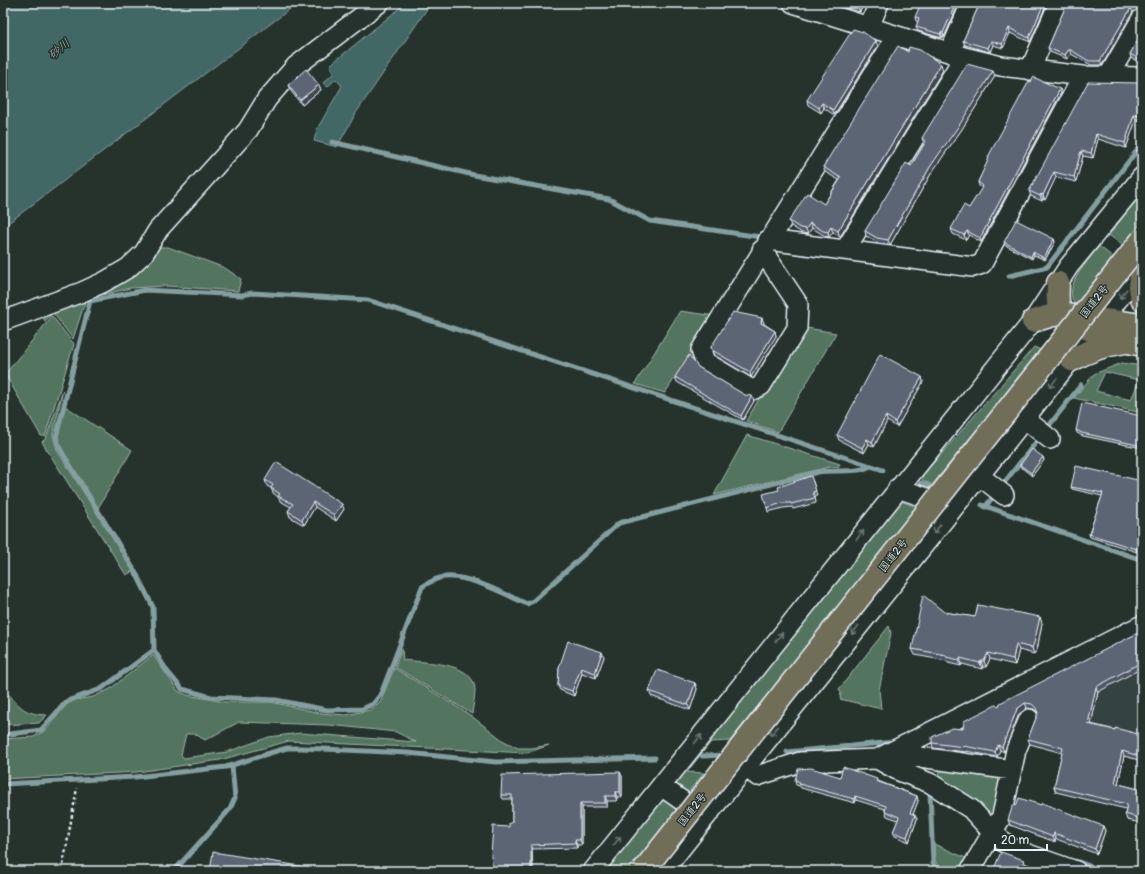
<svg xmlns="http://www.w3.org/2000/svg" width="1145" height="874" font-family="Pangolin,'Klee One',sans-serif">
  <rect width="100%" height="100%" fill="#26332d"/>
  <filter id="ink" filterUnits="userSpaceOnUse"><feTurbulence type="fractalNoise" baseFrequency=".025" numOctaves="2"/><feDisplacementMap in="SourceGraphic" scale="8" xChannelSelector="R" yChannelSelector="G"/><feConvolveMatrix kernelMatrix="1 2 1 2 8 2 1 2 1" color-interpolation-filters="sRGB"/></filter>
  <g filter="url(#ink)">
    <!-- built -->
    <path fill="#364242" d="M1142,628V738L1064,721Z"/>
    <!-- green -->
    <path fill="#53755f" stroke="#9eb3ac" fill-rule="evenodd" d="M1142,193V222L1123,246L1109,235Z
      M1099,246L1114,258L1075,305C1062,285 1088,262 1099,246Z
      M158,247H168L225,268L241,279L238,291L165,286L130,288L86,299L73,339L53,313L45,321L40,313Z
      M680,311L715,316L665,393L635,384Z
      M52,316L74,344L45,436H41L5,374Z
      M801,327L836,333L778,432L746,421Z
      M1034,347L1041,350L932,485L922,480L923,475Z
      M1122,363L1142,366V413L1074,398L1094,374ZM1105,372L1139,380L1131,400L1096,391Z
      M63,390L53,435L57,450L133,571L126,575L42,442L46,438Z
      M65,406L132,450L98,508L62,449L57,436Z
      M747,435L840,464L838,467H829L714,495Z
      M896,499L916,507L730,741L711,742L687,772L704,773L686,795L673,785Z
      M889,626L891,633L879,690L881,709L840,699L841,693L839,689Z
      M402,648L403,660C424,663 473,661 475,689C475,697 473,706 472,714L395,667Z
      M153,655L178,691L187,695L225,702H271L320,713L346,715L370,710L380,703L394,668L470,715L504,741L518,748H532L549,745L527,753L289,741L220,760L137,772L3,779V739L33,737L45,731L66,705L75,700L93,697L110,689ZM239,722L329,725L396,732L416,742L300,733L269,737L227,752L184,758L181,755L186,734H195L205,740Z
      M3,689C20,704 20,714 47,715L39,723L3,725Z
      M941,768L997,774L1000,783L994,818H988L937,780Z
      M659,797L677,810L628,871H600Z
      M934,844L968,859L962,871H941L935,860Z"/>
    <!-- water -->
    <path fill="#436866" stroke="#859fa0" d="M3,3H298L3,227Z
      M406,3H431L356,113L337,147L314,141L317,129L342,86L336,79L327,87L323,83L333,74L330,65Z"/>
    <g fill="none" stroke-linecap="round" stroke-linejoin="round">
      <!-- stream -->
      <path stroke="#859fa0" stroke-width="5" d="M332,142L474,175L609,199L650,221L761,237
        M1009,276L1047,267L1142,144
        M921,483L938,489
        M982,505L1142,560
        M985,507L1081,385
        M154,650L167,671L182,689L211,697L276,700L327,710L362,709L373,704L381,694L422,587C428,583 437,577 445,577C467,574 507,595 527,604L533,601L619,523L818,472C835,469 857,474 870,466
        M3,735L41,730L67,701L101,689L154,650L153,607L136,573L60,449L56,437L90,301L145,290L243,295L252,293L368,300L883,470
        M787,752L894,742
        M702,756L727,755
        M3,784L135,777L226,767L273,752L287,748H302L408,753L496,762L655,758
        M930,792L933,863L937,871
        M1076,861L1103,871
        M174,871L230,809L235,798L232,766"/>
      <defs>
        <path id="minor" d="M793,3L964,57L1001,66L1083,76L1142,77
          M869,27L879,3
          M950,52L971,3
          M1030,70L1059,3
          M1109,75L1142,18
          M768,240L973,267L982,264L1083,76
          M762,250L798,304L797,328L761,386L752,390L705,362L701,350L897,36
          M845,250L964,57
          M3,321L82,292L104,282L128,268L144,253L158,230L248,130L267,99L296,66L379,3
          M1025,419L1050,439
          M980,476L1004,495
          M898,488L949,506
          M891,753L1012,770
          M877,759L1142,625
          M746,767L757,776L800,762L877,759L899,771L930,783L971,809L992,832L1011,848L1076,871
          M661,786L704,816
          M593,871L1033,321L1069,266L1142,177
          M663,871C822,669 986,472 1142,268
          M970,871L1002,816L1016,750L1029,719"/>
        <path id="major" d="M1142,269L1140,287L1142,299
          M1058,283C1058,291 1056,303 1061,310C1072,328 1122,341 1142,345
          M1033,321L1053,315H1065L1142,325
          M1072,360C1089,350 1105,345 1125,342"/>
      </defs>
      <!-- minor casing -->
      <use href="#minor" stroke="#e8f1f8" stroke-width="22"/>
      <!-- major casing -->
      <use href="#major" stroke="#e8f1f8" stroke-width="25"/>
      <!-- path -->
      <path stroke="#e8f1f8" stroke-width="2.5" stroke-dasharray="3 3" stroke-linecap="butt" d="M62,871L77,788"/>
      <!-- minor -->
      <use href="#minor" stroke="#26332d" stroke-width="19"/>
      <!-- major -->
      <use href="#major" stroke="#716e59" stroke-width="22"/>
      <defs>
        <path id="highway-bridge" d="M643,871L1142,240"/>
      </defs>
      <!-- highway-bridge casing -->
      <use href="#highway-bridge" stroke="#e8f1f8" stroke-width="25" stroke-linecap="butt"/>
      <!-- highway-bridge -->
      <use href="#highway-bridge" stroke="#716e59" stroke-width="22"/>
    </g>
    <!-- wall -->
    <path fill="#4e5763" stroke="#e8f1f8" d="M830,3H864L860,12Z
      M959,3L944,37L942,36V38L918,31L916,27L918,22L916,21L915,17Z
      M980,3H1047L1030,42L1010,33L1003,48L993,45L990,52L965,45L963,41Z
      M1067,3H1142V7L1133,12L1102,65H1091L1071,54L1067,59L1050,52L1048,48Z
      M1142,33V64L1131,58L1130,54Z
      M878,46L834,115L824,108L821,113L808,105L807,100Z
      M908,52L943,70L840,237L833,232L829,237L825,236L812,228L808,234L802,233L791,226L789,221L824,204L839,180L825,172L823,167Z
      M995,76L962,129L932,172L890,245L878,243L866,236L865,231L911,166L924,144L922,138Z
      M1142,82V121L1136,120L1126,148L1098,139L1093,158L1083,156L1076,182L1056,177L1045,200L1043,199L1042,201L1031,196L1029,191L1140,83Z
      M288,85H319L321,90L302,105L290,90Z
      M1060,89L1061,93L981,242L969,235L966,240L953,234L951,229L969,208L982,188L979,186L978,182L989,159L988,157Z
      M1054,239L1055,242L1045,260L1034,255L1032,259L1005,245L1004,242Z
      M764,323V324L775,331L776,336L751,377L714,355L711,347Z
      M698,367L754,401L743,420L677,382L675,377Z
      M922,377L923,382L897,427L887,421L874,447L869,444L864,453L839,440L837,435Z
      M1142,416V448L1083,436L1077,433L1076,430Z
      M1043,457L1044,460L1032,476L1021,467L1020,465Z
      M265,480L344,509L336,521L315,507L304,525L290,517L288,511L291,507L280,501L278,497L273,493L271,488L267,486Z
      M813,481L817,496H815L816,503L793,509L792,507L783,508L768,512L767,508Z
      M1142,481V548L1139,547L1137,552L1090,537L1089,534L1102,496L1072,489L1071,487Z
      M944,612L975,617L1042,623L1037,650L1034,654L1019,650L1015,665L990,659L986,667H983L982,669L962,664L961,666L948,663L947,661L915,655L912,649Z
      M1142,631V668L1098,692L1091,724L1115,730L1142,735V761L1124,756L1118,784L1142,790V823L1127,820L1125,814L1126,809L1056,792L1054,787L1062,753L1030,744L1028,739L1038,713L1034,709L1027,708L1019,714L1004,752L1000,750L997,757L966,751V752L933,748L932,743L963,729L999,706Z
      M604,657L596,678L582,673L574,696L560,690L558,686L559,668Z
      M695,683L697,689L690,710L651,696L649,691Z
      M622,776V797H617V801H607V807H582V845H577V848L532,849L533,871H493L509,827L512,823V799H503L501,795Z
      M840,777L878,781L917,796L918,801L913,814L917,819L909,842L895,836L893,832L898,820L887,816L885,811V809L856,800L855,803L801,788L800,786L796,785L795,780Z
      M1008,820L1103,826L1105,831L1097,854L1056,839L1055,842L1010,825Z"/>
    <!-- shaded-wall -->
    <path fill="#404750" stroke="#e8f1f8" d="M860,3H864L860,12L858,8Z
      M956,3H959L944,37L943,33Z
      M1044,3H1047L1030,42L1029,38Z
      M1131,8L1133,12L1102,65L1100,61Z
      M1009,28L1010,33L1003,48L1002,44Z
      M941,32L942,36V38L940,34Z
      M876,41L878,46L834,115L833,110Z
      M991,41L993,45L990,52L988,48Z
      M1069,49L1071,54L1067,59L1065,55Z
      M941,64L943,70L840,237L838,231Z
      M993,71L995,76L962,129L932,172L890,245L888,240L930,167Z
      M319,85L321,90L302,105L300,100Z
      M1060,89L1061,93L981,242L980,238Z
      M822,103L824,108L821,113L819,108Z
      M1134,115L1136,120L1126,148L1125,143Z
      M1096,134L1098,139L1093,158L1091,153Z
      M1081,151L1083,156L1076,182L1074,177Z
      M1054,172L1056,177L1045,200L1043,195Z
      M1041,194L1043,199L1042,201L1040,196Z
      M810,223L812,228L808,234L806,229Z
      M831,227L833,232L829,237L828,232Z
      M967,231L969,235L966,240L964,235Z
      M1054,239L1055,242L1045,260L1044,258Z
      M1033,252L1034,255L1032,259L1031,257Z
      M762,318L764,323L763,328L761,323Z
      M775,331L776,336L751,377L750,372Z
      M922,377L923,382L897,427L895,422Z
      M752,396L754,401L743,420L741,416Z
      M886,416L887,421L874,447L872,442Z
      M867,439L869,444L864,453L862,448Z
      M1043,457L1044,460L1032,476L1031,473Z
      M313,502L315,507L304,525L302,520Z
      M342,504L344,509L336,521L334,515Z
      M1138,544L1139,547L1137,552L1136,549Z
      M1040,617L1042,623L1037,650L1034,654L1032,648Z
      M1016,644L1019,650L1015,665L1013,659Z
      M602,652L604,657L596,678L595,673Z
      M988,653L990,659L986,667L984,661Z
      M960,658L962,664L961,666L959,660Z
      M981,661L983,667L982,669L980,663Z
      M581,668L582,673L574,696L572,691Z
      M695,683L697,689L690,710L688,705Z
      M1096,687L1098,692L1090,729L1088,724Z
      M1025,703L1027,708L1019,714L1004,752L1002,747L1017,709Z
      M998,745L1000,750L997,757L995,752Z
      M1122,751L1124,756L1117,788L1115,783Z
      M620,772L622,776V797L620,792Z
      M615,792L617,797V801L615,796Z
      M605,796L607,801V807L605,803Z
      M855,796L856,800L855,803L854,799Z
      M917,796L918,801L912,817L910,813Z
      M580,803L582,807V845L580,840Z
      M915,815L917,819L909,842L907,837Z
      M1103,826L1105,831L1097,854L1095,849Z
      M1054,833L1056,839L1055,842L1053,837Z
      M575,840L577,845V848L575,843Z
      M531,845L532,849L533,871H531Z
      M1024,860L1026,866L1024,871H1020Z"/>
    <!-- building -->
    <path fill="#5b6573" stroke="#e8f1f8" d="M842,3H860L858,8Z
      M921,3H956L943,33L941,32L940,34L916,27L919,18L915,17Z
      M980,3H1044L1029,38L1009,28L1002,44L991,41L988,48L963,41Z
      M1067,3H1140L1131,8L1100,61H1089L1069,49L1065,55L1048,48Z
      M853,29L863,32L876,41L833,110L822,103L819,108L807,100Z
      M1142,33V61L1130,54Z
      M898,46L908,52L909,47L920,50L941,64L838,231L831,227L828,232L823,231L810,223L806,229L800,228L789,221L807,193L824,204L841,178L823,167Z
      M967,64L993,71L960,124L930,167L888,240L877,238L865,231L906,163L911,166L926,141L922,138Z
      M306,69L319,85L300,100L288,85Z
      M1033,77L1060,89L980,238L967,231L964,235L951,229L964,205L969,208L983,186L978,182L989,158L988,157L1029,81L1031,82Z
      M1088,82L1140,83L1142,82V116L1134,115L1125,143L1096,134L1091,153L1081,151L1074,177L1054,172L1043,195L1041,194L1040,196L1029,191Z
      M1016,220L1054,239L1044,258L1033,252L1031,257L1004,242Z
      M733,312L762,318L761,323L775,331L750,372L712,350L711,347Z
      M880,354L922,377L895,422L886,416L872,442L867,439L862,448L837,435Z
      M689,355L698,367L745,395L752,396L741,416L675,377Z
      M1082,403L1142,416V446L1082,433L1076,430Z
      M1032,449L1043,457L1031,473L1020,465Z
      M276,462L342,504L334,515L313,502L302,520L288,511L293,504L278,496L280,494L271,488L273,485L265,480Z
      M1076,466L1142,481V545L1138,544L1136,549L1089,534L1103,493L1071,487Z
      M811,476L816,491L813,492L815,498L791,504V503H782L767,508L763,494L779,490L778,487Z
      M923,595L944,612L975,617L978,605L1040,617L1034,643L1032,648L1016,644L1013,659L988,653L984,661H981L980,663L960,658L959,660L946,657V655L912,649Z
      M1142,631V662L1096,687L1088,724L1115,730V728L1142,735V757L1122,751L1115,783L1142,790V819L1125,814L1127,804L1054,787L1063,748L1028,739L1038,713L1036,708L1032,704L1025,703L1017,709L1002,747L998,745L995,752L964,746V747L932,743V737L952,728L963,729L964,721L996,705L999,706L1000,703Z
      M568,641L602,652L595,673L581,668L572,691L558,686L559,668Z
      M657,670L695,683L688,705L649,691Z
      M843,767L877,779L876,781L917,796L910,813L915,815L907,837L893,832L899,817L885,811L886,806L855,796L854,799L799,784L800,782L795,780L798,769L811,768L840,777Z
      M620,772V792H615V796H605V803H580V840H575V843L531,845V871H493L491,856L493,826L509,827V823H512V795H501L502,775Z
      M1019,798L1041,805L1042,803L1103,826L1095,849L1054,833L1053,837L1008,820L1013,805L1016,806Z
      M213,852L331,871H210Z
      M1001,852L1024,860L1020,871H993Z
      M360,869L373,871H359Z"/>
    <!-- one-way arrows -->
    <defs><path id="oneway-shaft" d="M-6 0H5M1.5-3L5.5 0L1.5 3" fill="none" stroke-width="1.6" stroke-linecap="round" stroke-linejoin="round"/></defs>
    <g stroke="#6a7674">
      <use href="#oneway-shaft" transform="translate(1123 294) rotate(127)"/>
      <use href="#oneway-shaft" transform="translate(1053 383) rotate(128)"/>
      <use href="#oneway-shaft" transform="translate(937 529) rotate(129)"/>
      <use href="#oneway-shaft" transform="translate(860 535) rotate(-52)"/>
      <use href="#oneway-shaft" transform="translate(855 630) rotate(129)"/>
      <use href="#oneway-shaft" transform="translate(779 637) rotate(-52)"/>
      <use href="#oneway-shaft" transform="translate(774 731) rotate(128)"/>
      <use href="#oneway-shaft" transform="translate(698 739) rotate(-52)"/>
      <use href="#oneway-shaft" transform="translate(617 841) rotate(-51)"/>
    </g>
  </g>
  <g text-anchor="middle" stroke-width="3" stroke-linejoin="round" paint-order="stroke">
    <!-- street labels -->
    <g font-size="11" fill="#e8f1f8" stroke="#26332d">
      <text transform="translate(1094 301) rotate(-52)" y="4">国道2号</text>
      <text transform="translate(893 555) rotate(-52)" y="4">国道2号</text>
      <text transform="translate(692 809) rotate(-52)" y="4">国道2号</text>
    </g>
    <!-- water labels -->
    <g font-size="12" font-style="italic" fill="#a6babe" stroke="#26332d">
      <text transform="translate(59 49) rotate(-39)" y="4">砂川</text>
    </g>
  </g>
  <!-- margin -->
  <rect width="1145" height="874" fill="none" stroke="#26332d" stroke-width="16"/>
  <rect x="8" y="8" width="1129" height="858" fill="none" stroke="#e8f1f8" stroke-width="1.5" filter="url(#ink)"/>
  <!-- scale -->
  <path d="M995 844v6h52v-6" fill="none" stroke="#e8f1f8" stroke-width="2"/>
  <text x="1001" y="844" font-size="12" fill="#e8f1f8" stroke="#26332d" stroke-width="3" paint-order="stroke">20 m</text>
</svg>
